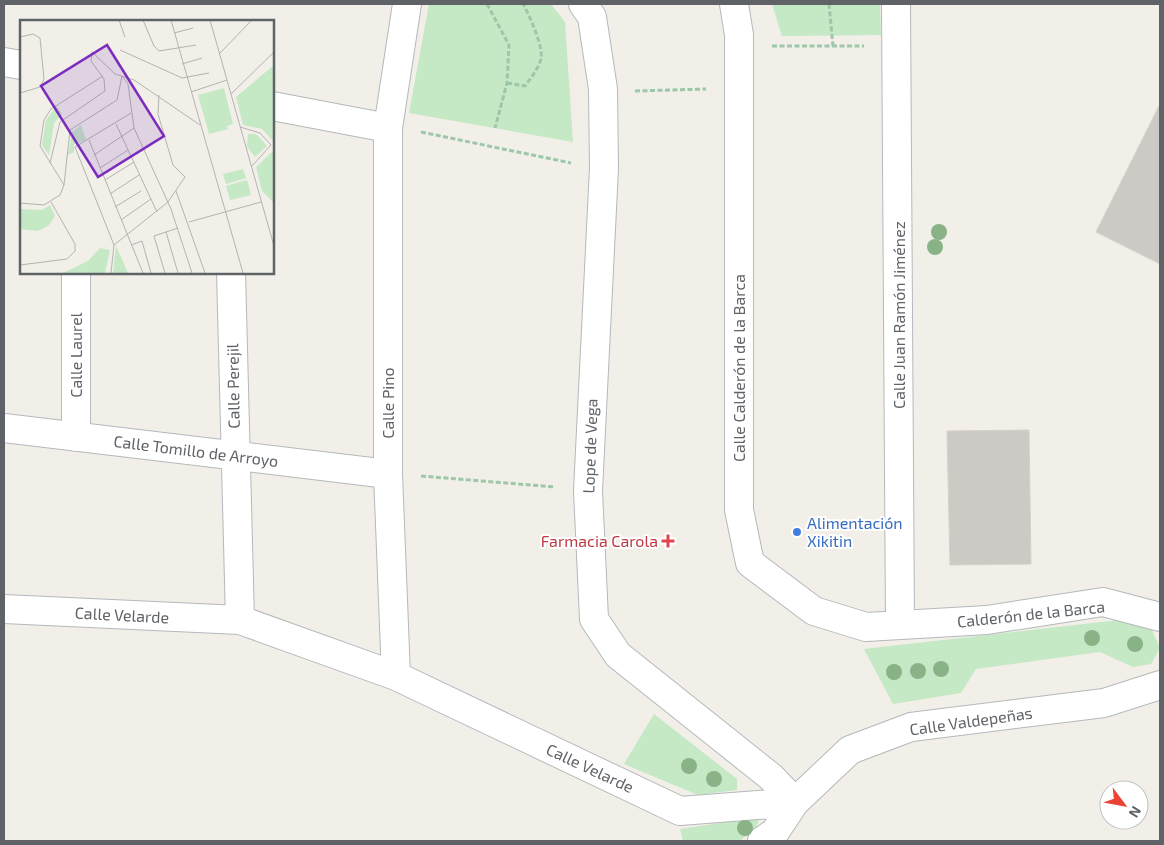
<svg xmlns="http://www.w3.org/2000/svg" width="1164" height="845" font-family="'Exo 2',sans-serif">
  <rect width="100%" height="100%" fill="#f1efe8"/>
  <!-- green -->
  <path fill="#c5e8c5" d="M429,4H551L565,22L573,142L409,113Z
    M772,4H880L881,35L782,36Z
    M1119,620L1152,630L1160,648L1151,664L1133,667L1100,652L976,669L961,693L893,704L864,649Z
    M654,714L737,779V790L698,795L624,764Z
    M760,817L755,831L739,841H683L680,829Z"/>
  <!-- building -->
  <path fill="#cccac5" stroke="#d6d1c6" d="M1160,104V264L1096,232Z
    M1029,430L1031,564L950,565L947,431Z"/>
  <g fill="none" stroke-linecap="round" stroke-linejoin="round">
    <defs>
      <path id="street" d="M583,4L592,17L603,89L604,168L588,491L594,619L618,655L771,777L795,802
        M734,4L739,35V510L750,563L814,611L866,627L987,620L1103,602L1160,617
        M896,4L900,625
        M4,62L21,65
        M272,106L388,128
        M76,272V437
        M231,272L240,620
        M4,428L388,474
        M4,609L240,620L396,676L680,811L795,802
        M396,676L388,474V128L407,4
        M762,841L775,832L795,802L850,750L911,727L1104,703L1160,685"/>
    </defs>
    <!-- street casing -->
    <use href="#street" stroke="#b5b8bc" stroke-width="30"/>
    <!-- path -->
    <path stroke="#9cc7a9" stroke-width="3" stroke-dasharray="5 2.5" stroke-linecap="butt" d="M487,4L509,45L507,83L495,128
      M829,4L833,46
      M772,46H864
      M507,83L525,86C531,78 538,69 541,59C544,48 529,14 523,4
      M635,91L706,89
      M421,132L571,163
      M421,476L555,487"/>
    <!-- street -->
    <use href="#street" stroke="#fff" stroke-width="28"/>
  </g>
  <!-- trees -->
  <g fill="#89b387">
    <circle cx="939" cy="232" r="8"/>
    <circle cx="935" cy="247" r="8"/>
    <circle cx="1092" cy="638" r="8"/>
    <circle cx="1135" cy="644" r="8"/>
    <circle cx="941" cy="669" r="8"/>
    <circle cx="918" cy="671" r="8"/>
    <circle cx="894" cy="672" r="8"/>
    <circle cx="689" cy="766" r="8"/>
    <circle cx="714" cy="779" r="8"/>
    <circle cx="745" cy="828" r="8"/>
  </g>
  <!-- markers -->
  <circle fill="#3f7fe0" stroke="#fff" stroke-width="2" cx="797" cy="532" r="5"/>
  <path fill="#e0444e" stroke="#fff" stroke-width="2" d="M665.5 533.5h5v5h5v5h-5v5h-5v-5h-5v-5h5z"/>
  <g text-anchor="middle" stroke-width="4" stroke-linejoin="round" paint-order="stroke">
    <!-- street labels -->
    <g font-size="16" fill="#5f6368" stroke="#fff">
      <text transform="translate(899 315) rotate(-90)" y="6">Calle Juan Ramón Jiménez</text>
      <text transform="translate(76 355) rotate(-90)" y="6">Calle Laurel</text>
      <text transform="translate(739 368) rotate(-90)" y="6">Calle Calderón de la Barca</text>
      <text transform="translate(233 386) rotate(-91)" y="6">Calle Perejil</text>
      <text transform="translate(388 403) rotate(-90)" y="6">Calle Pino</text>
      <text transform="translate(590 446) rotate(-88)" y="6">Lope de Vega</text>
      <text transform="translate(196 451) rotate(7)" y="6">Calle Tomillo de Arroyo</text>
      <text transform="translate(1031 614) rotate(-6)" y="6">Calderón de la Barca</text>
      <text transform="translate(122 615) rotate(3)" y="6">Calle Velarde</text>
      <text transform="translate(971 721) rotate(-8)" y="6">Calle Valdepeñas</text>
      <text transform="translate(590 768) rotate(25)" y="6">Calle Velarde</text>
    </g>
    <!-- shop labels -->
    <g font-size="16" fill="#366cbe" stroke="#fff" text-anchor="start">
      <text x="807" y="529">Alimentación<tspan x="807" dy="18">Xikitin</tspan></text>
    </g>
    <!-- health labels -->
    <g font-size="16" fill="#be3a42" stroke="#fff" text-anchor="end">
      <text x="658" y="547">Farmacia Carola</text>
    </g>
  </g>
  <!-- overview -->
  <g transform="translate(20 20)">
    <rect width="254" height="254" fill="#f1efe8"/>
    <path d="M254,45V122L242,109L223,105L216,77ZM204,68L213,104L207,106L208,109L189,114L178,75ZM37,86L42,94L34,103L29,135L22,125L26,100ZM61,105L66,120L54,124V132L48,135L52,112ZM228,114H236L247,126L235,137L227,127ZM254,130V183L242,171L236,147ZM223,149L226,158L206,164L203,154ZM227,160L231,175L210,180L206,166ZM30,185L35,196L29,205L18,211L0,209V189L22,190ZM96,226L108,253H93ZM80,228L90,230L85,253H43L68,241Z" fill="#c5e8c5"/>
    <path fill="none" stroke="#b3b3b1" stroke-width="1" d="M99,0L105,17M123,0L134,26L139,31L176,25M151,0L223,253M190,0L254,226M154,13L173,8M0,17L13,14L20,18L24,59L20,67L0,73M100,30L162,58L189,53M200,33L232,0M162,44L182,38M102,56L108,64L114,108L151,189L172,253M171,72L207,60M211,74L254,32M96,104L137,192M220,107L240,113L251,125L231,147M69,120L123,253M74,135L114,108M30,143L40,102L85,71L84,59L71,41L72,32L95,54L114,60L180,105M80,148L108,130M85,160L114,142M44,165L20,126L24,100L31,89L83,56M156,171L185,253M90,174L119,155M0,183L24,185L40,175L44,165L50,110L97,80L102,56M95,187L121,171M101,200L131,179M169,202L241,182M146,212L158,253M94,225L148,182L165,157L153,145L138,94L139,75M111,225L122,221L131,253M0,245L47,239L55,231V224L31,182M91,253L94,225L55,127L111,93M145,253L134,216L158,208"/>
    <path fill="#7b2cbf" fill-opacity="0.15" stroke="#7b2cbf" stroke-width="2.5" d="M87,25L144,116L78,157L21,66Z"/>
    <rect width="254" height="254" fill="none" stroke="#5f6368" stroke-width="2.5"/>
  </g>
  <!-- border -->
  <rect width="1164" height="845" fill="none" stroke="#5f6368" stroke-width="10"/>
  <!-- north arrow -->
  <g transform="translate(1124 805) rotate(122)"><circle r="24" fill="#ffffff" stroke="#bfc1c3"/>
  <path d="M0-4L9 19L0 12L-9 19Z" fill="#ea4335"/>
  <text y="-8" font-size="14" font-weight="bold" text-anchor="middle" fill="#5f6368">N</text>
  </g>
</svg>
